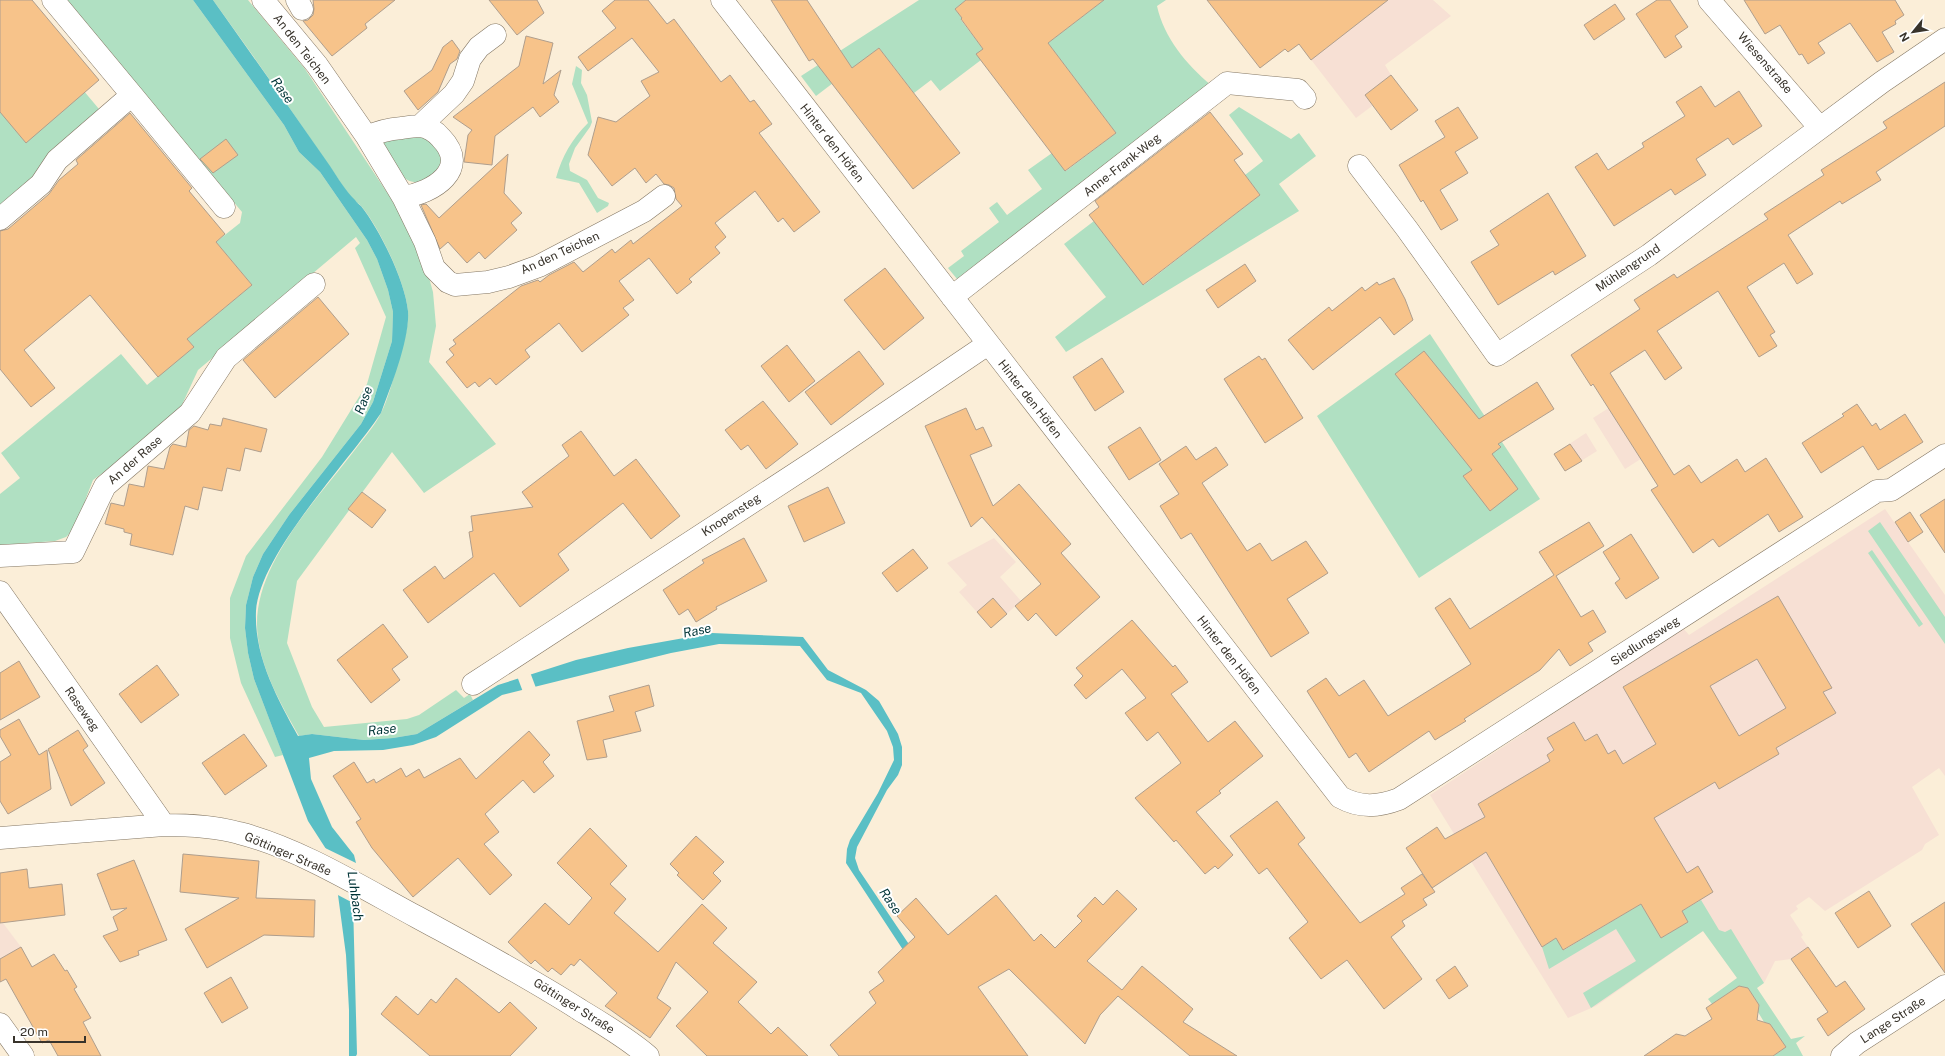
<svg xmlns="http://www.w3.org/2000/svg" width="1945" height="1056" font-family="'Public Sans',sans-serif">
  <rect width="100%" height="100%" fill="#fbeed8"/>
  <!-- industrial -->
  <path fill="#f7e1d4" d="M1626,397L1658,448L1625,469L1593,418Z
    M1586,433L1597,451L1565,471L1554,454Z
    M994,538L1016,562L1000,577L1021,601L991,628L959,592L967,585L947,563Z
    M3,923L21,947L31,965L0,982V924Z"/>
  <!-- education -->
  <path fill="#f7e0d4" d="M1328,0H1433L1451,16L1385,65L1391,75L1365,95L1372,106L1356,118L1299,44L1288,52L1266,25Z
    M1885,509L1945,595V776L1939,768L1912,787L1939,835L1925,844L1922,850L1825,911L1809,897L1796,906L1798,909L1790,915L1803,935L1801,937L1808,947L1791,959L1775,961L1764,983L1740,982L1703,931L1596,1006L1568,1018L1430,795L1683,628L1689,635Z"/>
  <!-- green -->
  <path fill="#b0e0c2" d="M0,0H5L13,7L99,109L50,157L37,175L0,212Z
    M64,0H193L284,125L299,152L320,172L367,240L377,259L388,290L393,312L392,341L373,402L361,424L289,515L263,554L253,577L246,605L245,628L248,653L254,679L283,755L275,757L241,683L230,638V598L246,556L322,457L367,384L386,317L355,248L360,243L356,237L198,370L175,420L93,480L86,498L79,524L66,537L55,541L0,545V494L20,478L1,453L121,354L147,385L194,347L187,339L252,285L216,242L240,223L242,212Z
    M213,0H248L305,69L390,197L421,249L433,292L436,326L429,362L496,444L424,493L392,452L297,581L287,643L312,707L324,727L407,719L419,715L456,690L464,698L470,694L473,700L417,734L393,738L364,740L312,734L299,736C282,706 263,673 258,638C248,570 315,502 354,451C363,439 374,427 381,413C388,399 392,383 396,369C401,350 409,330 408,311C405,281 380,229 362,207C357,201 360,206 355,201C346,192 338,178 330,167C292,111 253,55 213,0Z
    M919,0H966L955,9L962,18L961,20L983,49L981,60L940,91L931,80L914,93L879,48L816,96L801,76Z
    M1104,0H1166L1157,6C1164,38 1187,65 1211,85L957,279L948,268L964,256L961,251L999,222L989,208L997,202L1007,215L1042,189L1028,170L1052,153L1066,171L1116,133L1048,43Z
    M576,66L582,70L581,83L587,95L592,122L590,127L575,148L569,164L570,171L587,180L598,198L609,203L608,206L597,213L579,183L556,178C562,156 572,139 588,123L572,84Z
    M1239,107L1291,139L1299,133L1316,156L1279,184L1299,211L1066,352L1055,337L1106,297L1064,244L1094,221L1144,285L1260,195L1245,175L1263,161L1229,115Z
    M416,136L429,138L443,159L440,172C427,179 416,188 403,177L382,141Z
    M1430,334L1540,499L1419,578L1317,416Z
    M1880,522L1945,617V644L1868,531Z
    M1872,550L1923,624L1919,627L1868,553Z
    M1701,900L1719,930L1725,932L1731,929L1764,983L1757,988L1791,1039L1805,1036L1796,1043L1803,1056H1773L1782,1050L1783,1043L1770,1024L1764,1022L1758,1012L1759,1005L1748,988L1739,986L1712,1004L1708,999L1737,978L1703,931L1591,1008L1583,993L1636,961L1616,929L1549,969L1542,947L1556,938L1564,950L1641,904L1661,938L1688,922L1682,911Z"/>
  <!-- water -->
  <path fill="#5abfc5" d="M193,0H213C252,55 291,110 330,166C338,178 345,190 355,200C357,203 359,204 361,206C380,230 405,281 408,311C410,339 391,386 381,413C348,463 260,553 256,611C254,656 277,698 298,736L312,734L364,740L393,738L417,734L498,685L576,660L628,648L712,633L803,637L828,670L866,690L879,701L898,734L902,747V765L898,775L887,790L857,847L855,858L859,870L937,986L911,962L846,863L847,849L850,840L878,793L894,760L893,747L887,731L861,693L827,680L800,646L719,644L671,653L502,695L436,737L413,745L383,750L334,751L309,758L311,779L332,827L354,855L356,863L353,903L357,1054L356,1056H349V1010L346,955L338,895L326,849L308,821L254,679L248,653L245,628L246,605L253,577L263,554L289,515L361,424L373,402L392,341L393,312L388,290L377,259L367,240L320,172L299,152L284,125Z"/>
  <!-- pier -->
  <path fill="#fbeed8" d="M530,672L536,688L523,692L517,676Z
    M323,847L356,863L357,871L355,904L336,894Z"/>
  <!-- building -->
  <path fill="#f7c38a" stroke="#af9e8d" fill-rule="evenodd" d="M0,0H32L99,80L26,143L0,112Z
    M313,0H395L365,24L367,28L332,56L303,21L308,20L313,15L314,9Z
    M489,0H537L544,13L517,35Z
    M615,0H648L667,24L674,19L721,82L730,75L750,102L754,100L772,124L759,133L820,212L794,232L783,218L778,222L755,191L715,223L726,237L715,247L720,253L689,279L692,282L677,294L649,258L619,281L634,300L623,308L629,315L582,352L559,323L525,350L530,357L496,385L490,378L479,387L475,382L467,388L446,362L454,355L449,349L456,344L453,340L521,286L538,280L540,282L549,275L574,262L583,272L612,249L615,253L631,240L633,244L682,206L676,199L674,188L669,185L664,184L656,174L646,183L635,168L612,186L588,155L598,117L616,122L650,96L641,81L659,72L632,38L588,71L578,57L616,28L602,11Z
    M771,0H807L852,68L879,48L960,153L913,189L813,59L809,61Z
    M966,0H1104L1048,43L1116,133L1065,171L976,54L983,49L961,19L962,18L955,9Z
    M1207,0H1388L1311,60L1299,44L1288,52L1285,49L1260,68Z
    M1657,0H1670L1688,27L1675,36L1682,47L1665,58L1636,14Z
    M1744,0H1895L1904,15L1895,21L1896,24L1882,32L1894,52L1877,62L1850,23L1818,43L1825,53L1808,64L1802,54L1799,55L1780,25L1765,34Z
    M1615,4L1625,19L1594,40L1584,25Z
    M526,36L553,43L543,84L561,70L554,95L559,102L540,117L533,107L495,136L492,165L464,162L468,135L472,130L453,117L519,66Z
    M452,40L460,51L457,59L450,64L438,92L418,110L404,91L432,70L443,47Z
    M1391,75L1418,110L1391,130L1365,95Z
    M1945,82V126L1876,172L1881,180L1842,204L1840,201L1788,235L1813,274L1797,284L1784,263L1747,287L1775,332L1770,335L1777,346L1759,357L1718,291L1657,331L1682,368L1665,380L1645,350L1610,373L1674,475L1689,465L1701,483L1737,459L1745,472L1766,458L1803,517L1779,532L1768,514L1719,547L1713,539L1693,553L1651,490L1658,486L1593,384L1591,386L1571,355L1640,309L1634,300L1674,274L1677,278L1768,219L1764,214L1824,175L1821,170L1887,128L1883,122Z
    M1701,86L1715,107L1739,91L1762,126L1733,145L1728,138L1696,159L1706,175L1675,195L1671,189L1614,226L1575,167L1597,153L1608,170L1644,147L1642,143L1685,116L1676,102Z
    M1458,107L1478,138L1455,152L1468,173L1440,190L1458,220L1441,230L1423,200L1421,202L1399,165L1445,137L1435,121Z
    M1210,112L1243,154L1234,160L1260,195L1143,285L1089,215L1099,207L1095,201Z
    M130,113L192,188L189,191L225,234L216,242L252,285L187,339L194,347L158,377L90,295L24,350L55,388L31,407L0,369V231L8,229L49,194L59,180L78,164L76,160Z
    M226,139L238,155L213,173L200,159Z
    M508,154L504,193L522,213L511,223L517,230L485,259L479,252L467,263L448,242L440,249L421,205L426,204L439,218Z
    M1548,193L1586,256L1555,275L1553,271L1498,305L1471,262L1499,245L1490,231Z
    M1245,264L1256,281L1218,308L1206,290Z
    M885,268L924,318L884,350L844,300Z
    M1394,278L1405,299L1413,320L1394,335L1380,317L1313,370L1288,340L1329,307L1332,311L1362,287L1365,291L1377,282L1379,285Z
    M318,297L349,334L275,398L243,360Z
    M787,345L815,381L789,402L761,366Z
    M859,351L884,384L831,425L805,392Z
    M1424,351L1479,419L1537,382L1554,409L1498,444L1501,447L1492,454L1518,489L1490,511L1463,476L1472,470L1395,374Z
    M1259,356L1262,360L1265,358L1303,418L1265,443L1224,379Z
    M1102,358L1124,392L1095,411L1073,377Z
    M763,401L798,444L766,469L748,445L741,450L725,430Z
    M1857,404L1872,426L1876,423L1880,430L1905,414L1923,442L1878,470L1863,446L1821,473L1802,443L1844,416L1842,414Z
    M966,408L976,430L983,427L992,446L970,455L993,506L1019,484L1071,544L1061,553L1100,597L1056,636L1036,613L1028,621L1015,606L1041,584L982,517L971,527L925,426Z
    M223,418L267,429L261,452L245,448L240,471L227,468L222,491L203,487L198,510L185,506L173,555L130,545L132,534L124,532V529L105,524L111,503L124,506L129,484L144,487L148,466L164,469L170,447L173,444L186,447L189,430L194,426L208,430L210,424L221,426Z
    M1140,427L1161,460L1129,480L1108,447Z
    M581,431L614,476L636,459L680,516L651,539L623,503L558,554L569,570L520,607L494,573L428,623L403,590L435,566L444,579L473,557L469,532L473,531L471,516L533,507L522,492L569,456L562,445Z
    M1570,444L1582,461L1565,471L1554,454Z
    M1186,446L1196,460L1216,447L1228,465L1202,483L1247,551L1260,543L1272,561L1306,541L1328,573L1287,599L1309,633L1271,657L1191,533L1181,539L1160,506L1179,494L1159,464Z
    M828,487L845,523L804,542L788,506Z
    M362,492L386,510L372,528L348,509Z
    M1945,499V553L1920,515Z
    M1910,512L1923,532L1908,542L1895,522Z
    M1589,522L1604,546L1556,576L1581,617L1593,610L1606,632L1588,643L1593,651L1570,666L1559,649L1540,670L1464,719L1466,721L1435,740L1429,731L1369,772L1356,753L1349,758L1307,691L1326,678L1339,696L1364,680L1388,716L1471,664L1435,608L1450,598L1470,629L1554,575L1539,552Z
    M1631,534L1659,578L1626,599L1615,583L1620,579L1603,552Z
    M744,538L767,581L716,607L717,609L696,622L688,609L679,615L663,590L704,563L702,560Z
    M913,549L928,568L897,592L882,573Z
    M1778,596L1832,688L1823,692L1836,713L1776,748L1779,754L1719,789L1715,782L1654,818L1687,873L1698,866L1713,892L1682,911L1688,922L1661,938L1641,904L1563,950L1556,938L1542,947L1486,852L1432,888L1406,848L1437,827L1445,839L1485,817L1478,804L1550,761L1547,755L1554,750L1547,738L1574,722L1585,741L1597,734L1608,754L1615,750L1623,764L1656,744L1623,687ZM1757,659L1786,708L1739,736L1710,686Z
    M993,598L1007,614L991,628L977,612Z
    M1132,620L1173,667L1175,665L1188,682L1171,694L1208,742L1235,721L1263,756L1219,791L1221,793L1196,812L1233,855L1218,869L1215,866L1205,874L1176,840L1174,842L1135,798L1181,763L1158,732L1147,741L1125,713L1146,698L1122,669L1086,699L1074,685L1083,676L1076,668Z
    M383,624L408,657L392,669L400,680L371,703L337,660Z
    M19,661L40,697L0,720V673Z
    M157,665L179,695L141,723L119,694Z
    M649,685L654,706L635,712L641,731L603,740L607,757L587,760L577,721L614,711L609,696Z
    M19,719L39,755L47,750L51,789L8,814L0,801V762L11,755L0,736V730Z
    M78,730L88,746L83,750L105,783L71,806L48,749Z
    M529,731L550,755L543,762L554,776L534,793L523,780L485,814L499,832L484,844L512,875L490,895L458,858L413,897L372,848L356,822L361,819L333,776L354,762L367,783L374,779L376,783L401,768L406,777L419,769L424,778L460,758L476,779Z
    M244,734L267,766L225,795L202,763Z
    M1277,801L1305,838L1298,844L1360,923L1405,894L1401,888L1422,874L1435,892L1423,899L1427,905L1402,921L1405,926L1391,937L1422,979L1384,1009L1347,960L1321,979L1289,938L1308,922L1267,868L1259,874L1230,836Z
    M590,828L627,866L610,884L626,899L614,913L658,952L702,904L727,928L713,943L757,982L738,1002L771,1034L778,1027L808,1056H707L676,1026L708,992L676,962L657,998L671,1008L650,1038L605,1006L617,993L580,959L574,966L571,964L561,975L552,968L548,972L535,960L531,964L508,942L545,903L569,925L592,898L557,863Z
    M696,836L724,862L713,873L721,881L703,900L677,875L679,873L670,864Z
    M183,854L259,861L256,898L315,900L314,937L264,935L207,968L185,929L239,898L180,892Z
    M134,860L167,940L138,951L139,955L120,962L103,936L118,930L113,917L127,908L111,910L97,874Z
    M27,869L29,888L62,884L65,915L0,923V873Z
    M1117,890L1137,909L1087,961L1122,990L1142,966L1193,1009L1183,1022L1237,1056H1190L1118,996L1100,1015L1085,1044L1009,969L978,987L1028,1056H839L830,1045L876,1003L869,992L884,981L878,972L915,937L897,916L916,898L948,935L996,895L1034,941L1041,934L1055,948L1082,921L1077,916L1095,897L1103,905Z
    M1869,891L1891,926L1858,948L1835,913Z
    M1945,902V973L1911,924Z
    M21,947L32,967L54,954L65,971L67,970L77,987L74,989L91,1018L83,1022L101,1056H58L49,1040L42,1043L6,979L0,982V959Z
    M1808,947L1836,987L1845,981L1865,1009L1828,1036L1817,1019L1828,1012L1791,959Z
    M1455,966L1468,986L1449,999L1436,980Z
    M231,977L248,1008L222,1023L204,993Z
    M456,978L499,1013L510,1002L537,1028L510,1056H430L381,1014L396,996L418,1015L431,999L436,1003Z
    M1739,986L1748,988L1759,1005L1757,1020L1770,1024L1786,1047L1773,1056H1644L1676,1034L1685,1036L1712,1019L1706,1008Z"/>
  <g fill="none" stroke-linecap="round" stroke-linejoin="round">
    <defs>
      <path id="minor" d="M53,0L132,95
        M263,0L317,65L367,137L403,197C433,193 471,169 441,138C436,132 429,127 420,126C415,126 408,127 402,128C389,129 379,131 367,137
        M297,0L302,9
        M722,0L1340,797C1360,808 1378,807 1399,799L1877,491L1891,490L1945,455
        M1709,0L1820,128
        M420,126L454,94L463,81L470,59L479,47L495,35
        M1359,166L1407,229L1497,355L1649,255L1882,82L1945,39
        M403,197L425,242L434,268L448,282L455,285L488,282L509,277L539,266L644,211L664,196
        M0,219L41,184L57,160L132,95L224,207
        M952,297L1227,83L1298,90L1305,98
        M0,556L73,552L105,486L190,413L226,358L314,284
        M0,592L164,825
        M473,684L815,461L988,344
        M0,838L164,825C190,825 214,826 239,833C299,848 363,888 417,917C472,947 527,976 580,1010C603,1024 627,1038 648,1056
        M0,1024L23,1056
        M1842,1056L1857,1043L1945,986"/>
    </defs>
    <!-- minor casing -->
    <use href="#minor" stroke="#847764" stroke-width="23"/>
    <!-- minor -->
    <use href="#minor" stroke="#fff" stroke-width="22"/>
  </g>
  <g text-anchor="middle" stroke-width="4" stroke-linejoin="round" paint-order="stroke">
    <!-- street labels -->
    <g font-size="12" fill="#38332b" stroke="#fff">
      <text transform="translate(302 49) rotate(52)" y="4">An den Teichen</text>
      <text transform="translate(1765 63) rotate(49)" y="4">Wiesenstraße</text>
      <text transform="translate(832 143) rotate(52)" y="4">Hinter den Höfen</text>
      <text transform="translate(1122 165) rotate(-38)" y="4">Anne-Frank-Weg</text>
      <text transform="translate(560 253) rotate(-25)" y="4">An den Teichen</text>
      <text transform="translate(1628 268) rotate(-34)" y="4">Mühlengrund</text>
      <text transform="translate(1030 399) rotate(52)" y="4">Hinter den Höfen</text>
      <text transform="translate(135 460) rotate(-41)" y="4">An der Rase</text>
      <text transform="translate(731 515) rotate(-33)" y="4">Knopensteg</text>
      <text transform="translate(1645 641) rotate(-33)" y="4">Siedlungsweg</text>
      <text transform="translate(1229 655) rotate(52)" y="4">Hinter den Höfen</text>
      <text transform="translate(82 709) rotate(55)" y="4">Raseweg</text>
      <text transform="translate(288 854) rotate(23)" y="4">Göttinger Straße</text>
      <text transform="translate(574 1006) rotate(32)" y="4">Göttinger Straße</text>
      <text transform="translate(1893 1020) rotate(-33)" y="4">Lange Straße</text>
    </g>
    <!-- water labels -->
    <g font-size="13" font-style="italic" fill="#013437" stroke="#fff">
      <text transform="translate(283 90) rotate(54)" y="5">Rase</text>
      <text transform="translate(363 400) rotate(-70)" y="5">Rase</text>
      <text transform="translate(697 630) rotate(-12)" y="5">Rase</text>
      <text transform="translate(382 729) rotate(-6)" y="5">Rase</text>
      <text transform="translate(356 896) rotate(82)" y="5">Luhbach</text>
      <text transform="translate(891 901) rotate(56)" y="5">Rase</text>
    </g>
  </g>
  <!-- north arrow -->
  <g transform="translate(1913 32) rotate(240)" stroke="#ffffff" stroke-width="3" paint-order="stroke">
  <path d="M0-3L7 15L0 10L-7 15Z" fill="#38332b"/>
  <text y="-6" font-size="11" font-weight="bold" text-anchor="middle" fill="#38332b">N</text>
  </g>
  <!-- scale -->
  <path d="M14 1036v6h71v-6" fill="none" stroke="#38332b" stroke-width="2"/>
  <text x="20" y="1036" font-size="12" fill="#38332b" stroke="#ffffff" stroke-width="3" paint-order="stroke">20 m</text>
</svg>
